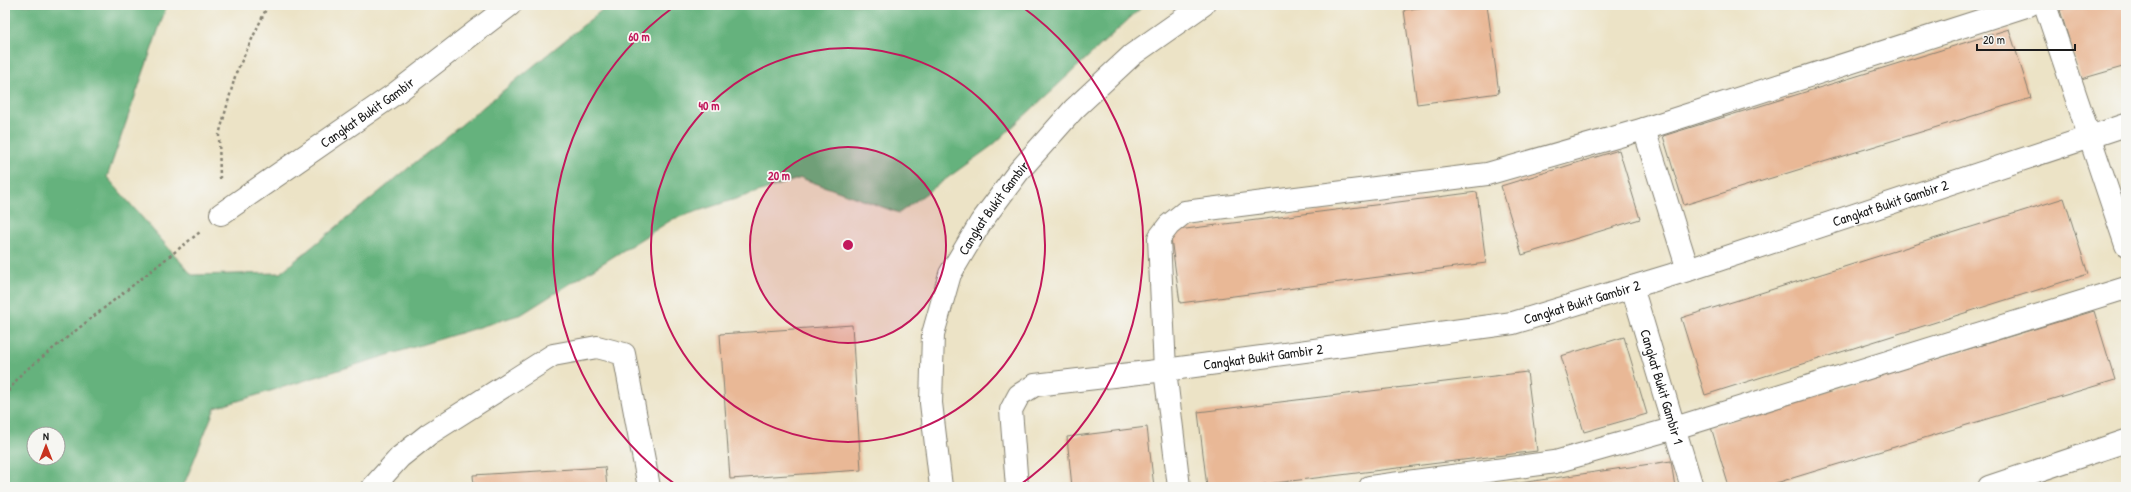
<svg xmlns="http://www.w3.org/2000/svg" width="2131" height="492" font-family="'Patrick Hand',sans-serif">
  <rect width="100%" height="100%" fill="#f6f6f2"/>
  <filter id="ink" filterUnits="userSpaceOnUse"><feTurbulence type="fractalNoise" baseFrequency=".025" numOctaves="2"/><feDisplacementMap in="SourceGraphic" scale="8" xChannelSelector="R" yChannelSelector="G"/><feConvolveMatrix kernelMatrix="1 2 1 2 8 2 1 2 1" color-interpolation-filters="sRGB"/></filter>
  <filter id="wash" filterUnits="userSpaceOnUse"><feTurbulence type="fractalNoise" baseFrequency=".012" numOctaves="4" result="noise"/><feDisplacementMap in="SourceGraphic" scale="16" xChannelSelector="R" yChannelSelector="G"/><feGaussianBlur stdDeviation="0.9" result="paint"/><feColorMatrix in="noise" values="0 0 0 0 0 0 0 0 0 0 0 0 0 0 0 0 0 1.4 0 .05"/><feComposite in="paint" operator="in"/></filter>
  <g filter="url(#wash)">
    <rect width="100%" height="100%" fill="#ece3c6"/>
    <!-- forest -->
    <path fill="#65b27d" stroke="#40674c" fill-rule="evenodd" d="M5,5H167L107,177L192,275L280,273L608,5H1144L993,145L899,213L801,178L673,219L522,314L215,408L183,487H5ZM34,434H58V458H34Z"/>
    <g id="blocks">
      <!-- building -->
      <path fill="#e9b896" d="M1439,5H1487L1499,93L1417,104L1404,10Z
        M2075,5H2126V66L2081,79L2060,10Z
        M2009,29L2031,98L1684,205L1663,136Z
        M1619,150L1640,219L1522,255L1501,186Z
        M1477,192L1486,263L1180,303L1170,231Z
        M2064,198L2088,274L1705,395L1681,318Z
        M2094,311L2115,380L1763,487H1729L1711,427Z
        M852,325L861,470L730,479L720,334Z
        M1624,337L1647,414L1584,432L1561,356Z
        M1527,372L1537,451L1242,487H1207L1198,412Z
        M1147,427L1154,487H1072L1067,437Z
        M1671,461L1675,487H1495L1506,485Z
        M605,467L607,487H474L473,475Z"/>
    </g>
  </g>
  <g filter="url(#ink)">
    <use href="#blocks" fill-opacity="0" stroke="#848071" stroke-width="1"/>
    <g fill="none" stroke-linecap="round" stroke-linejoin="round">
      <defs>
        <g id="minor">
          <path d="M2045,5L2126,245"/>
          <path d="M1644,129L1688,270"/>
          <path id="s1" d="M221,214L396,93L510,5"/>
          <path id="s2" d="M1632,287L1692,487"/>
          <path d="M373,487L400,457L429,434L553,355L597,347L624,354L649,487"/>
          <path id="s3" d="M941,487L931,403L933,334L950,274L981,222L1019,171L1074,109L1132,55L1203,5"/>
          <path id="s4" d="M1017,487L1011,410L1019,395L1035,385L1165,370L1513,323L1688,270L2126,125"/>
          <path d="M1179,487L1165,370L1159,238L1169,225L1185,212L1487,174L1644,129L2029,5"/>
          <path d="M1370,487L1555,462L1675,428L2126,288"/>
          <path d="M1989,487L2126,441"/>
        </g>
      </defs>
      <!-- minor casing -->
      <use href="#minor" stroke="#848071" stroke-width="24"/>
      <!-- path -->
      <path stroke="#848071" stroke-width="2.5" stroke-dasharray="3 3" stroke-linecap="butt" d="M220,179L219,135L236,73L268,5
        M5,396L21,374L200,232"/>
      <!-- minor -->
      <use href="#minor" stroke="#fff" stroke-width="22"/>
    </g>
  </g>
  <!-- distance rings -->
  <circle cx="848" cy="245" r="98" fill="#c2185b" fill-opacity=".12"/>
  <g fill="none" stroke="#c2185b" stroke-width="2">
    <circle cx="848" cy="245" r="98"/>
    <circle cx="848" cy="245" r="197"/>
    <path d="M679 487A295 295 0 0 1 675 6M1021 6A295 295 0 0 1 1017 487"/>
  </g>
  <g text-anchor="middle" stroke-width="3.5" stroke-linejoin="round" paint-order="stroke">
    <!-- street labels -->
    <g font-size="14" fill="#1c1c1c" stroke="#f6f6f2">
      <text dy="5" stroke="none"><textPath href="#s1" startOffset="178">Cangkat Bukit Gambir</textPath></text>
      <text dy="5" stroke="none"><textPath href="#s4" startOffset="991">Cangkat Bukit Gambir 2</textPath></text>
      <text dy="5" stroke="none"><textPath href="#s3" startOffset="295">Cangkat Bukit Gambir</textPath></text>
      <text dy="5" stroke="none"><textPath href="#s4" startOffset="667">Cangkat Bukit Gambir 2</textPath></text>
      <text dy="5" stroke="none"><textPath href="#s4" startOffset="343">Cangkat Bukit Gambir 2</textPath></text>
      <text dy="5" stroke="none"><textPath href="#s2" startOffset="104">Cangkat Bukit Gambir 1</textPath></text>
    </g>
  </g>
  <circle cx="848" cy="245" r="6" fill="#c2185b" stroke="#f6f6f2" stroke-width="2"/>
  <g font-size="12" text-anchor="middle" font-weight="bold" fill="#c2185b" stroke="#f6f6f2" stroke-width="3.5" stroke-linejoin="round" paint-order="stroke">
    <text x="639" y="41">60 m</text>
    <text x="709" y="110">40 m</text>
    <text x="779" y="180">20 m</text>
  </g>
  <!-- margin -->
  <rect width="2131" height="492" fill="none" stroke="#f6f6f2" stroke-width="20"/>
  <!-- north arrow -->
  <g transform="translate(46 446)"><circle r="19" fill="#f6f6f2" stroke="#9f9f9c"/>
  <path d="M0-3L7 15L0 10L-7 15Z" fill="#c8321e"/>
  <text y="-6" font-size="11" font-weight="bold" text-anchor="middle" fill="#1c1c1c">N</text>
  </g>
  <!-- scale -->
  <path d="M1977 44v6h98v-6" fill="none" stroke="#1c1c1c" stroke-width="2"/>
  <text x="1983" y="44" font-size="12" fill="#1c1c1c" stroke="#f6f6f2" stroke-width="3" paint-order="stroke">20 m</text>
</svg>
